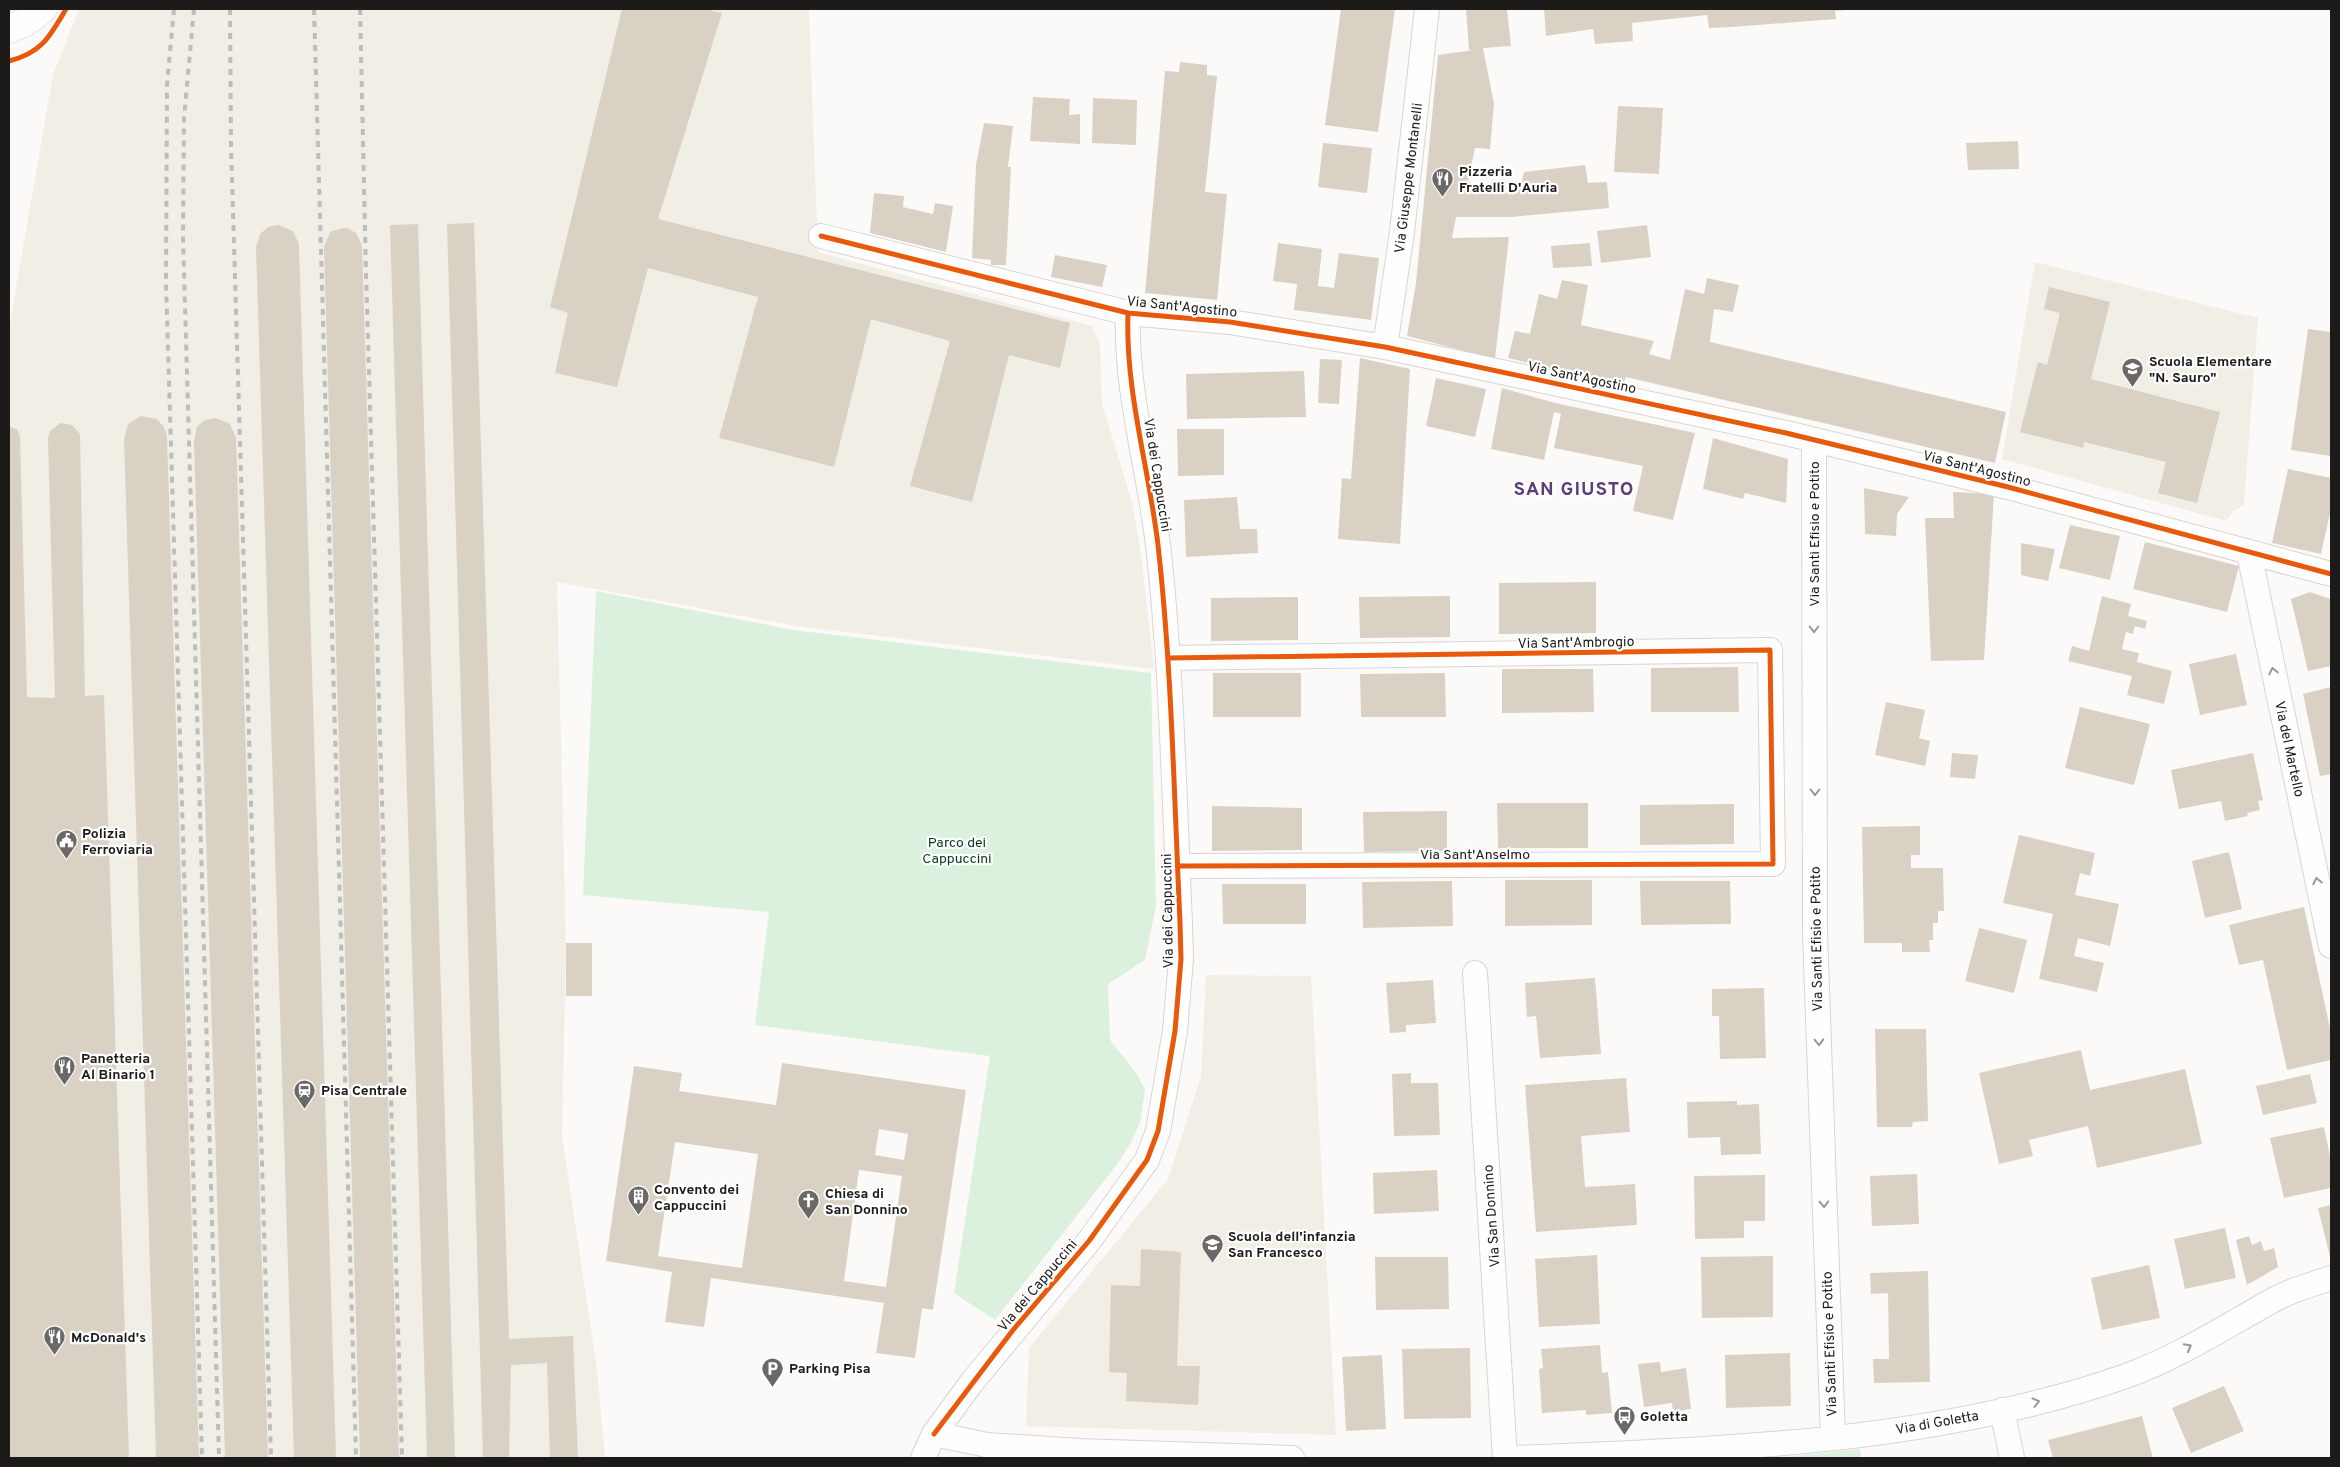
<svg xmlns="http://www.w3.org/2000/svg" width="2340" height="1467" font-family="Overpass,sans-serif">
  <rect width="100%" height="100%" fill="#fcfaf8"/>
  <!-- built -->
  <path fill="#f1eee6" d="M79,9H809L818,252L1092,326L1100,344L1102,404L1132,502L1141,554L1154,669L796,626L557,582L566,943L562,1136L597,1369L605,1458H101L86,922L77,793L9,795V328L53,75Z
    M2035,262L2258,318L2244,505L2233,511L2226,521L2002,459Z
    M1206,975L1311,976L1336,1435L1026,1426L1029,1348L1168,1179L1201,1076Z"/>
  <!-- green -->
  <path fill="#dcf0de" d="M596,591L793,630L1151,673L1156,906L1145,960L1108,984L1110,1040L1137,1074L1145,1090L1140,1123L1129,1146L1118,1163L995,1320L954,1293L990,1056L755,1025L769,912L583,895Z
    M1860,1449L1861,1458H1778Z"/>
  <!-- building -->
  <path fill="#dad1c5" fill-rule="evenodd" d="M622,9H704L722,13L658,219L1070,323L1060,368L1009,355L972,502L910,486L950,341L871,319L834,467L719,438L758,297L648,268L617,387L555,373L568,313L550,307Z
    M1341,9H1395L1378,132L1325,125Z
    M1466,9H1507L1511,46L1483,48L1494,104L1490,149L1475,148L1468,181L1477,189L1508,193L1507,182L1522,181L1524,172L1585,165L1588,183L1607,182L1609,208L1511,217H1456L1452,238L1509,237L1495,359L1407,336L1416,283L1438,55L1474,50H1469Z
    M1544,9H1847V10L1835,11L1836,19L1731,27L1709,28L1707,15L1632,23L1633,41L1595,44L1593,29L1546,36Z
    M1180,62L1207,65V75L1217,76L1205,192L1227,194L1217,300L1145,293L1165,71L1179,72Z
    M1033,97L1070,99L1069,115L1080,114V144L1030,141Z
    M1093,98L1137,100L1136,145L1092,143Z
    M1618,106L1663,108L1659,174L1614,172Z
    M984,123L1013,126L1008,167H1011L1006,265H991V260L972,258L976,165Z
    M2018,141L2019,169L1968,170L1966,143Z
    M1323,143L1372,148L1367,193L1318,187Z
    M874,193L904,196L903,207L933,214L935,203L953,206L946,252L870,233Z
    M474,223L509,1339L573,1336L578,1458H550L547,1363L511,1365L509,1458H483L447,224Z
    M418,224L455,1458H427L390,225Z
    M278,225L293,231L299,244L336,1458H294L256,247L260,234L268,227Z
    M1647,225L1651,257L1601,263L1597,231Z
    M342,228H347L356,233L362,245L399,1458H360L324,247L330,232Z
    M1278,243L1322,249L1318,286L1334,288L1339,253L1379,258L1371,320L1294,310L1297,284L1273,281Z
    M1590,243L1592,266L1553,268L1551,246Z
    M1055,255L1107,265L1102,287L1051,277Z
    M1707,278L1739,285L1733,312L1714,309L1710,342L2006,412L1995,463L1626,377L1623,385L1508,358L1515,331L1530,334L1539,294L1557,299L1562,280L1588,285L1581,325L1654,341L1649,354L1670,360L1685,289L1704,294Z
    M2049,287L2110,302L2091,379L2220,412L2197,503L2158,493L2166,462L2084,442L2083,448L2020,432L2038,362L2047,365L2060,313L2044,309Z
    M2308,329L2331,332V456L2291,450Z
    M1360,358L1410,369L1400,544L1338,539L1342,478L1351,479Z
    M1320,359L1342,360L1339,404L1318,403Z
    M1304,371L1306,417L1187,419L1186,374Z
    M1436,378L1486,389L1475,437L1426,426Z
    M1502,388L1555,403L1695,433L1673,520L1633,511L1643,466L1554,448L1561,414L1554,412L1544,460L1491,449Z
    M141,416L157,419L164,427L167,436L199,1458H156L124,439L128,424Z
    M216,418L230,424L236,438L268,1458H225L194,441L197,427L205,420Z
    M60,423L72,425L80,434L85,696L104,695L129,1458H9V427L17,429L20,436L27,697L55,698L48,438L50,431Z
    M1177,429H1224V475L1178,476Z
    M1713,438L1788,459L1786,503L1745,493L1743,499L1703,489Z
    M2288,469L2331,478V509L2321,554L2272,543Z
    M1864,488L1909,497L1897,514L1896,536L1865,534Z
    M1953,492L1994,494L1984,660L1931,661L1925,518H1954Z
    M1237,497L1240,529H1257L1258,553L1186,557L1184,500Z
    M2070,525L2120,536L2110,580L2059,568Z
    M2145,542L2239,566L2227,612L2133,589Z
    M2021,543L2055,549L2048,581L2021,575Z
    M1596,582V633L1499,634V583Z
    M2310,592L2331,599V666L2308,671L2291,599Z
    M1450,596V637L1360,638L1359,597Z
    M2102,596L2131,604L2128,616L2147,621L2145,629L2135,626L2133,634L2126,632L2122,649L2139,653L2137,662L2172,671L2164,704L2127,695L2132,676L2068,661L2072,646L2089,651Z
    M1298,597V640L1211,641V598Z
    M2236,654L2247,705L2200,715L2189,664Z
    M1738,667L1739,712H1651V668Z
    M1502,669H1593L1594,712L1502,713Z
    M1213,673H1301V717H1213Z
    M1445,673L1446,717H1361L1360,674Z
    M2331,687V774L2320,776L2303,694Z
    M1886,702L1925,710L1919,738L1930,741L1925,766L1875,755Z
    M2080,707L2150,724L2134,785L2065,768Z
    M1952,753L1978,755L1975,779L1950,777Z
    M2253,753L2263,800L2258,801L2260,810L2247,813L2248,816L2225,821L2221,801L2179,809L2171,770Z
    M1497,803H1588V848H1498Z
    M1734,804V844L1640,845V805Z
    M1212,806L1302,808V850L1212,851Z
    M1447,811V851L1364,852L1363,812Z
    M1920,826V855H1911V868H1943L1944,911H1938V923H1933V940H1929L1930,952H1902V943H1864L1862,827Z
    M2019,835L2095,853L2090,876L2080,873L2075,895L2119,904L2110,946L2078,938L2074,956L2104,963L2097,992L2039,979L2053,914L2003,903Z
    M2229,852L2242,909L2205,918L2192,861Z
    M1505,880H1592V925L1505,926Z
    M1452,881L1453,926L1363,928L1362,882Z
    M1640,881H1730L1731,924L1641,925Z
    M1222,884H1306V924H1223Z
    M2304,907L2331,1033V1060L2287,1070L2263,960L2239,965L2229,925Z
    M1979,928L2027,940L2014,993L1965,981Z
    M566,943H592V996H566Z
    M1595,978L1601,1054L1540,1058L1536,1016L1527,1017L1525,983Z
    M1433,980L1436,1023L1406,1025V1032L1390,1033L1386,983Z
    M1764,988L1766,1058L1720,1059L1719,1016H1712V989Z
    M1875,1029H1926L1928,1121L1913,1122L1912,1127H1877Z
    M2081,1050L2090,1090L2185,1069L2202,1144L2097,1168L2088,1126L2029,1140L2033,1156L1999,1164L1979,1073Z
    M782,1063L966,1090L933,1310L922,1308L915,1358L876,1353L884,1303L711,1278L704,1327L665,1322L672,1272L606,1261L634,1066L682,1073L679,1091L776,1105ZM879,1129L908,1134L904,1160L875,1155ZM675,1142L758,1154L742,1268L658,1256ZM859,1170L902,1176L886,1287L844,1281Z
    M1411,1073V1083H1438L1440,1135L1394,1136L1392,1074Z
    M2310,1074L2317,1103L2263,1115L2256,1086Z
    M1626,1078L1630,1132L1581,1136L1585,1187L1635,1184L1637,1225L1536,1232L1525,1085Z
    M1737,1101V1105L1759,1104L1761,1154L1721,1155L1720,1137L1688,1138L1687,1102Z
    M2324,1127L2331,1161V1188L2284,1198L2270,1138Z
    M1437,1170L1439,1211L1374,1214L1373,1173Z
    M1917,1174L1919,1224L1872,1226L1870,1176Z
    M1765,1175V1221H1744V1238L1695,1239L1694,1176Z
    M2331,1205V1256L2330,1257L2318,1208Z
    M2225,1228L2236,1278L2185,1289L2174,1239Z
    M2249,1236L2252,1245L2261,1241L2264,1251L2274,1248L2278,1267L2247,1285L2236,1240Z
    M1141,1249L1181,1252L1177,1366H1200L1198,1405L1126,1401L1127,1373L1109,1372L1111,1285L1140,1286Z
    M1597,1255L1600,1324L1539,1327L1535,1259Z
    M1773,1256V1317L1702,1318L1701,1257Z
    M1375,1257H1448L1449,1309L1376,1310Z
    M2149,1265L2160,1318L2102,1330L2091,1278Z
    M1928,1271L1930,1382L1874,1383L1873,1359H1889L1888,1293L1871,1294L1870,1273Z
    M1600,1345L1602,1373L1608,1372L1612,1413L1586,1415V1410L1542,1413L1539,1369L1543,1368L1541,1349Z
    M1470,1348L1471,1418L1404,1419L1402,1349Z
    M1790,1353L1791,1406L1726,1408L1725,1355Z
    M1382,1355L1386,1429L1346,1431L1342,1357Z
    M1660,1362L1661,1372L1686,1368L1691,1409L1673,1412L1672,1403L1644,1407L1638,1364Z
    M2224,1386L2244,1431L2191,1453L2172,1408Z
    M2142,1416L2153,1458H2053L2048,1440Z"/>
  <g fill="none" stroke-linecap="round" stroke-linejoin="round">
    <defs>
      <path id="minor" d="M821,236L1128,313L1230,322L1385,347L1786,433L2008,487L2331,574
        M1385,347L1402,232L1427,9
        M1814,440L1815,933L1833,1438
        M2249,553L2331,946
        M1168,658L1770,650L1773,864L1178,866
        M1475,973L1505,1458
        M2002,1410L2012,1458
        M934,1434L987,1445L1079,1451L1292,1458
        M923,1458L934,1434L972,1382L1089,1241L1147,1160L1158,1131L1175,1031L1181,959L1180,922C1174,797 1172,670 1158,545C1149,468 1125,391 1128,313
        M1517,1458C1719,1449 1933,1444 2126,1376C2179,1357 2228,1325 2277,1298L2295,1290L2331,1278"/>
      <path id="tertiary" d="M9,29L26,22L43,9"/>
    </defs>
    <!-- minor casing -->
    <use href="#minor" stroke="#d7d5d4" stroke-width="26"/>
    <!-- tertiary casing -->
    <use href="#tertiary" stroke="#d7d5d4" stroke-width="29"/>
    <!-- minor -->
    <use href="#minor" stroke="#fffefe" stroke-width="24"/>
    <!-- tertiary -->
    <use href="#tertiary" stroke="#fffefe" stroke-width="28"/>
    <!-- rail -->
    <path stroke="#bdbdbc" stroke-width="4" stroke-dasharray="6 6" stroke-linecap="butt" d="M174,9L167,84L166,283L202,1458
      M194,9L184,118L183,238L219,1458
      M230,9L231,146L271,1458
      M314,9L356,1458
      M360,9L366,273L402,1458"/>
    <defs>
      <path id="cycleway" d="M9,61C42,53 50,36 66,9
        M821,236L1128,313L1230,322L1385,347L1786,433L2008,487L2331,574
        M1168,658L1770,650L1773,864L1178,866
        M934,1434L1013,1330L1089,1241L1147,1160L1158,1131L1175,1031L1181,959L1180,922C1174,797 1172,670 1158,545C1149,468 1125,391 1128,313"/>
    </defs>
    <!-- cycleway casing -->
    <use href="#cycleway" stroke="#fff" stroke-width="8"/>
    <!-- cycleway -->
    <use href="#cycleway" stroke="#e8590c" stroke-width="5"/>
  </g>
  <!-- one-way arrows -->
  <defs><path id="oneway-chevron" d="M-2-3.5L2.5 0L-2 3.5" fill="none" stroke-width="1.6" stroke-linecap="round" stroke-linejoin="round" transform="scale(1.25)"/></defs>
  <g stroke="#999897">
    <use href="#oneway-chevron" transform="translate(1814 629) rotate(90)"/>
    <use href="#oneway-chevron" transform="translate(2273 671) rotate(-102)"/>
    <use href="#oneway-chevron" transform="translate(1815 792) rotate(90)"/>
    <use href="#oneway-chevron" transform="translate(2317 881) rotate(-102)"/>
    <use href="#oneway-chevron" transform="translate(1819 1042) rotate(88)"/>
    <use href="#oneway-chevron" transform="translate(1824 1204) rotate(88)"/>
    <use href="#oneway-chevron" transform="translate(2188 1347) rotate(-28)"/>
    <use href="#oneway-chevron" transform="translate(2036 1402) rotate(-14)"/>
  </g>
  <!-- icons -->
  <defs>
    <symbol id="restaurant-pin" viewBox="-11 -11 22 30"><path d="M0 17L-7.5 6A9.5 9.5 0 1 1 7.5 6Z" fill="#6a6968" stroke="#fff"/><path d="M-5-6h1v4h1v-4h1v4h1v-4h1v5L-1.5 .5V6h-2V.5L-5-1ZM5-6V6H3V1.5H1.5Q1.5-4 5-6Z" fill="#fff"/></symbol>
    <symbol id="school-pin" viewBox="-11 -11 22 30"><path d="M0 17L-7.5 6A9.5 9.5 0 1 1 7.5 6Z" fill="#6a6968" stroke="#fff"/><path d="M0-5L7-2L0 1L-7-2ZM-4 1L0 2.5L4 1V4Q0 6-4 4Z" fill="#fff"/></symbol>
    <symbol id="civic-pin" viewBox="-11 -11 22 30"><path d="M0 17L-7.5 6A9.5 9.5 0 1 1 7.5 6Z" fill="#6a6968" stroke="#fff"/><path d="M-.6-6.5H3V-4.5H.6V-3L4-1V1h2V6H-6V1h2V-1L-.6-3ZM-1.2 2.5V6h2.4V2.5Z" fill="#fff"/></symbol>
    <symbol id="station-pin" viewBox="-11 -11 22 30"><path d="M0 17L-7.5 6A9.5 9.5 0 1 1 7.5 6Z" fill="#6a6968" stroke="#fff"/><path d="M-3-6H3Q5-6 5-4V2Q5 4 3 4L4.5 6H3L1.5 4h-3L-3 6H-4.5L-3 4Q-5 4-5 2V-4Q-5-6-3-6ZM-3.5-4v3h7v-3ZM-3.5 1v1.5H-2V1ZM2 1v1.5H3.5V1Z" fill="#fff"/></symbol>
    <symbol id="building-pin" viewBox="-11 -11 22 30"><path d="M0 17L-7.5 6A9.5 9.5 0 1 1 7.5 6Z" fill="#6a6968" stroke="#fff"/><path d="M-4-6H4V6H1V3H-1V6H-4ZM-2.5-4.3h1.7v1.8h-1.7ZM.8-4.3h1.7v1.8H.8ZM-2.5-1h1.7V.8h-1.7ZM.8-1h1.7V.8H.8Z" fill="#fff"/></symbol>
    <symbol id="church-pin" viewBox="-11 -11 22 30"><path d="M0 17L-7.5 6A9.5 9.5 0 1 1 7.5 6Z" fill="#6a6968" stroke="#fff"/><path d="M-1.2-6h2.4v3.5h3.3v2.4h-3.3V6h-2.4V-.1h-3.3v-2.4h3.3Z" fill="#fff"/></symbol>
    <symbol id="parking-pin" viewBox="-11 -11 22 30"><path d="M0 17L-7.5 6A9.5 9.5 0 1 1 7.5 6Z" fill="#6a6968" stroke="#fff"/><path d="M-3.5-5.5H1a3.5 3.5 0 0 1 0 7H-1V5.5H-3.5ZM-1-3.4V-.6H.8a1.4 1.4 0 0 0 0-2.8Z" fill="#fff"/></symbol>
    <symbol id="bus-pin" viewBox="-11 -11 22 30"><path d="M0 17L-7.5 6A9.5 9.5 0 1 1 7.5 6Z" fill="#6a6968" stroke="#fff"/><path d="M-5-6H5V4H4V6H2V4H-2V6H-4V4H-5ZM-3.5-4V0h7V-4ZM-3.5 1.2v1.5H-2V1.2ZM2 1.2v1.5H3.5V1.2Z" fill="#fff"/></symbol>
  </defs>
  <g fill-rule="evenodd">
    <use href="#restaurant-pin" x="1430" y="166" width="25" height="34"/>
    <use href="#school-pin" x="2120" y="356" width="25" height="34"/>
    <use href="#civic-pin" x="54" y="828" width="25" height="34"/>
    <use href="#restaurant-pin" x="52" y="1054" width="25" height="34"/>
    <use href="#station-pin" x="292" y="1078" width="25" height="34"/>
    <use href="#building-pin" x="626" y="1184" width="25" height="34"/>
    <use href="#church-pin" x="796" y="1188" width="25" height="34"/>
    <use href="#school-pin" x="1200" y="1232" width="25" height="34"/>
    <use href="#restaurant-pin" x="42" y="1324" width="25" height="34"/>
    <use href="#parking-pin" x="760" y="1356" width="25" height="34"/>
    <use href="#bus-pin" x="1612" y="1404" width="25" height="34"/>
  </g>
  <g text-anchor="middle" stroke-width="4.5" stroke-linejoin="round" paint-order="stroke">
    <!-- poi labels -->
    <g font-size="14" font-weight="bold" fill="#1c1b1a" stroke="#fff" text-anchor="start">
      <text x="1459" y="176">Pizzeria<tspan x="1459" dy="16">Fratelli D'Auria</tspan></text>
      <text x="2149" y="366">Scuola Elementare<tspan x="2149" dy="16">"N. Sauro"</tspan></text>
      <text x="82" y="838">Polizia<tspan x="82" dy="16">Ferroviaria</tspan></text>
      <text x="81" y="1063">Panetteria<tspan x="81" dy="16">Al Binario 1</tspan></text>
      <text x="321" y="1095">Pisa Centrale</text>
      <text x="654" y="1194">Convento dei<tspan x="654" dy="16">Cappuccini</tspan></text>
      <text x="825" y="1198">Chiesa di<tspan x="825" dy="16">San Donnino</tspan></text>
      <text x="1228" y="1241">Scuola dell'infanzia<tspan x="1228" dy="16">San Francesco</tspan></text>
      <text x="71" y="1342">McDonald's</text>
      <text x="789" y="1373">Parking Pisa</text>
      <text x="1640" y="1421">Goletta</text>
    </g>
    <!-- street labels -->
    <g font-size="14" fill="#1c1b1a" stroke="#fff">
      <text transform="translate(1408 178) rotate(-83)" y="5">Via Giuseppe Montanelli</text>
      <text transform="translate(1182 306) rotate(6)" y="5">Via Sant'Agostino</text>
      <text transform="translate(1582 377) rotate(12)" y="5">Via Sant'Agostino</text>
      <text transform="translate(1977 468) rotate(14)" y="5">Via Sant'Agostino</text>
      <text transform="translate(1158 475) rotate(81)" y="5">Via dei Cappuccini</text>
      <text transform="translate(1814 534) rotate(-90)" y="5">Via Santi Efisio e Potito</text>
      <text transform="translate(1576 642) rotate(-1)" y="5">Via Sant'Ambrogio</text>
      <text transform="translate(2290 749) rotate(78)" y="5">Via del Martello</text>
      <text x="1475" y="859">Via Sant'Anselmo</text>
      <text transform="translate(1167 911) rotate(-91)" y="5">Via dei Cappuccini</text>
      <text transform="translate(1816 939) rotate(-91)" y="5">Via Santi Efisio e Potito</text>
      <text transform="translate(1491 1216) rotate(-94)" y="5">Via San Donnino</text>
      <text transform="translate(1037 1285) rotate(-50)" y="5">Via dei Cappuccini</text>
      <text transform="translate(1829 1344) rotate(-92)" y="5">Via Santi Efisio e Potito</text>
      <text transform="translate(1937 1422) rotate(-10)" y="5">Via di Goletta</text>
    </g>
    <!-- park labels -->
    <g font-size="14" fill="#073617" stroke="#fff">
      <text x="957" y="847">Parco dei<tspan x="957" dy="16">Cappuccini</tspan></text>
    </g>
    <!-- district labels -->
    <g font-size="19" font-weight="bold" letter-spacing="1" fill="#5b3d78" stroke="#fff">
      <text x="1574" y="495">SAN GIUSTO</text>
    </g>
  </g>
  <!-- border -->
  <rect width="2340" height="1467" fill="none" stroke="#1c1b1a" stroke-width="20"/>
</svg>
